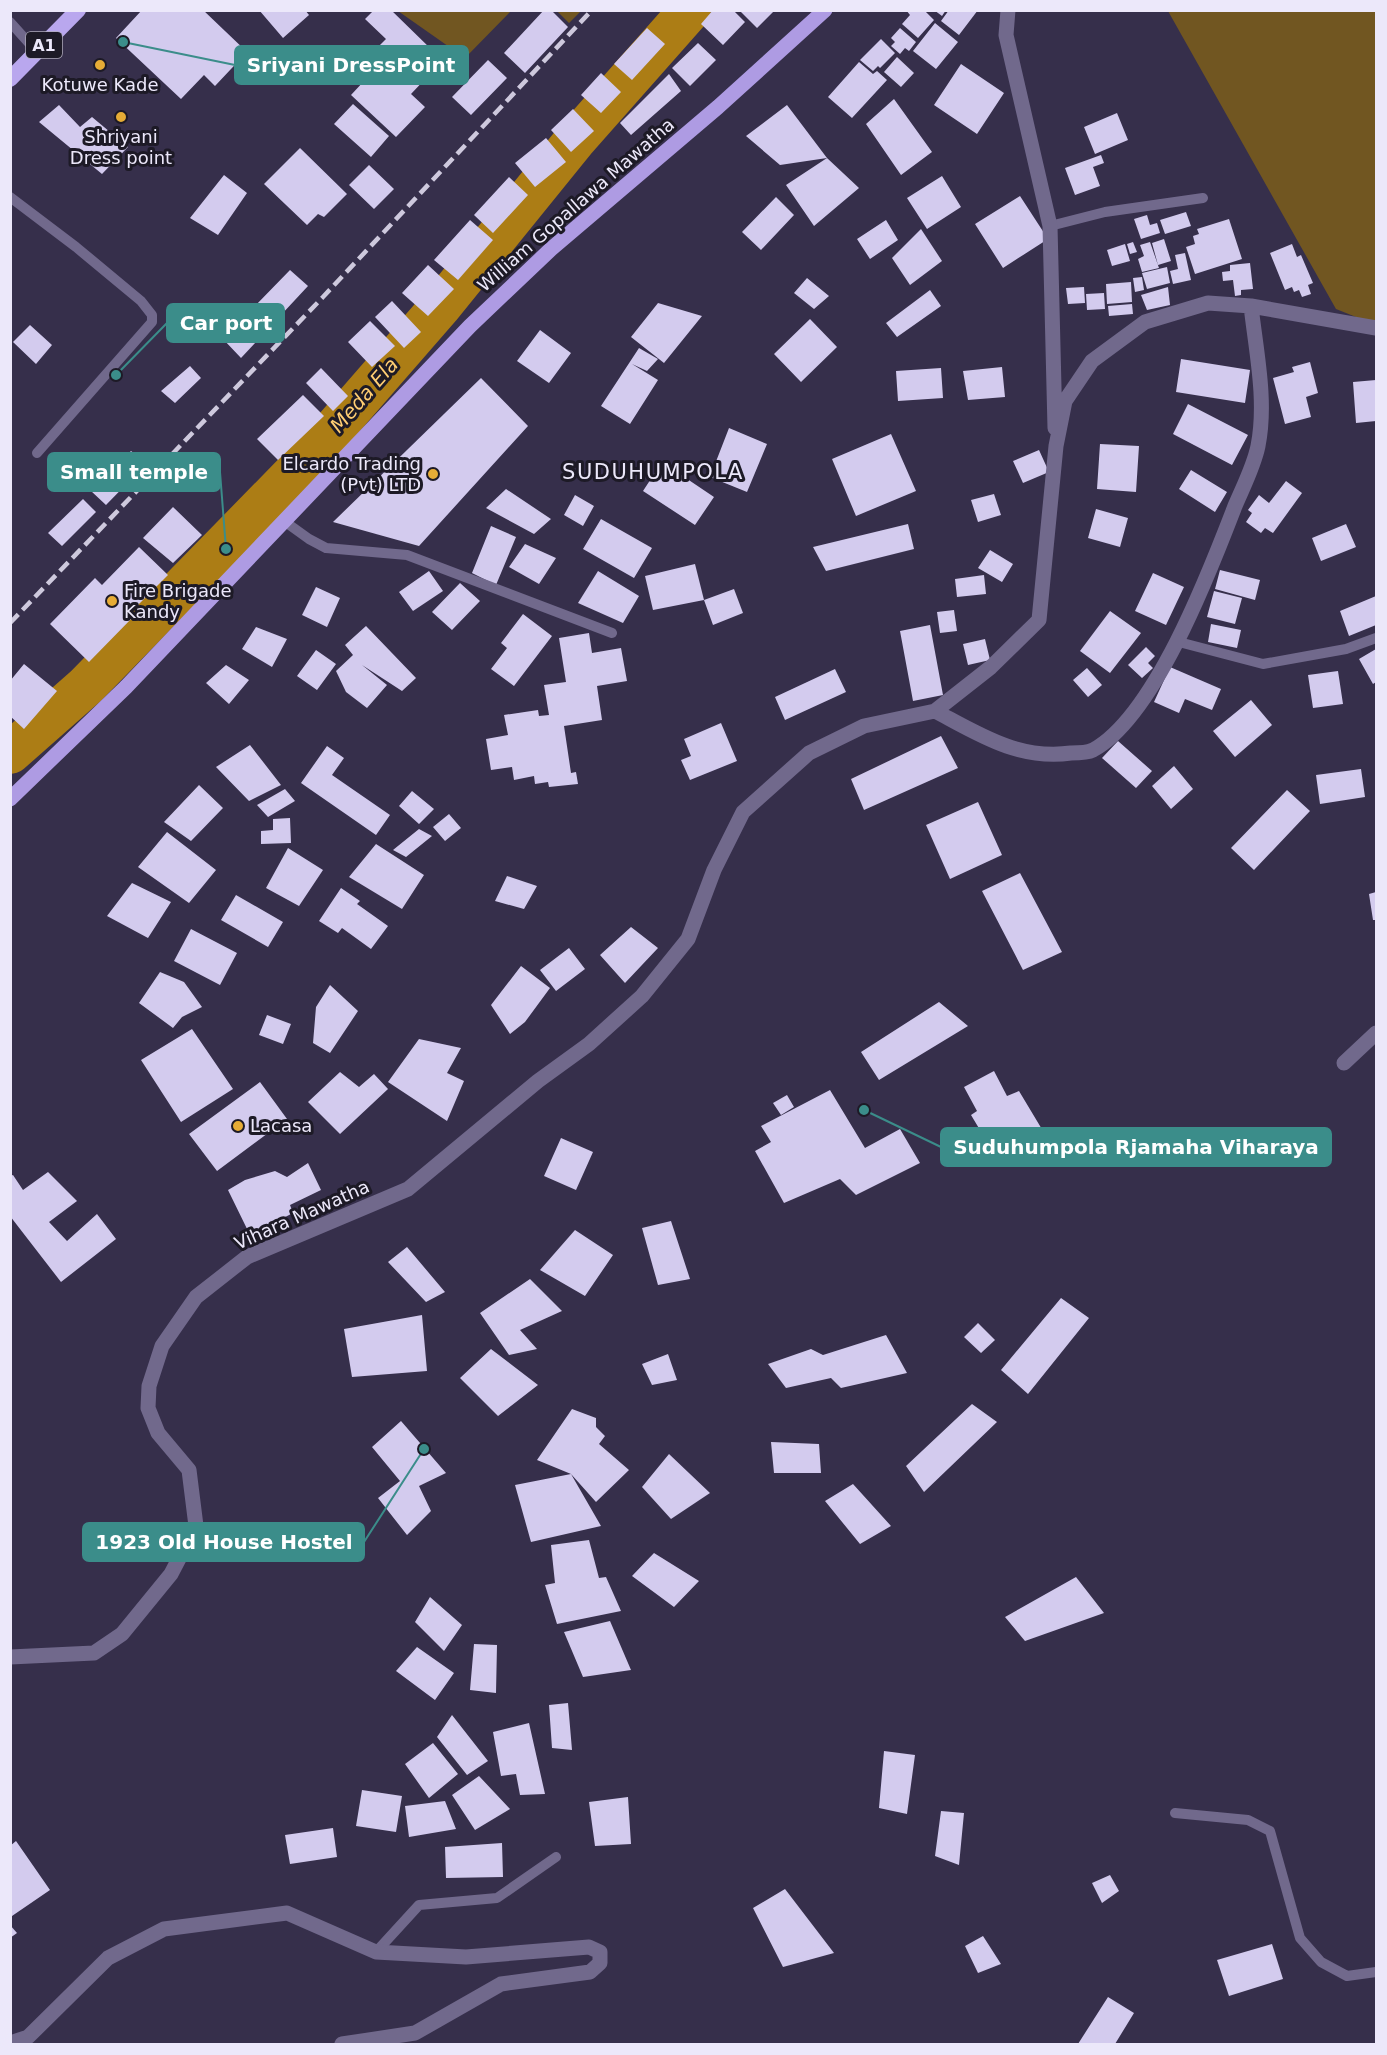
<svg xmlns="http://www.w3.org/2000/svg" width="1387" height="2055" font-family="'DejaVu Sans',sans-serif">
  <rect width="100%" height="100%" fill="#362f4b"/>
  <!-- green -->
  <path fill="#715621" d="M398,11L511,10V11L465,58Z
    M557,11H581L569,23Z
    M1168,11H1376V325L1336,309Z"/>
  <g fill="none" stroke-linecap="round" stroke-linejoin="round">
    <!-- river -->
    <path stroke="#ac7d15" stroke-width="42" d="M10,753L86,686L306,461L440,307L576,139L690,10"/>
  </g>
  <!-- building -->
  <path fill="#d3cbee" d="M142,10H203L247,52L215,86L204,75L181,99L116,38Z
    M259,10H305L309,15L283,38Z
    M374,10H391L432,50L418,65L429,75L411,94L425,107L396,137L351,95L378,66L368,57L386,39L365,19Z
    M544,10H551L568,27L525,73L504,53Z
    M713,10H733L745,22L723,45L701,24Z
    M739,10H775L757,28Z
    M906,10H924L934,20L918,38L902,24L910,15Z
    M934,10H946L942,16Z
    M949,10H978L959,35L941,21Z
    M935,23L958,42L936,69L913,51Z
    M647,28L665,44L632,80L614,64Z
    M900,28L916,42L909,51L905,48L900,54L891,46L895,42L891,38Z
    M881,39L895,53L880,68L878,66L873,71L860,60Z
    M698,43L716,60L690,86L672,68Z
    M897,57L914,73L901,87L884,72Z
    M488,60L507,78L471,115L452,97Z
    M859,62L873,74L877,71L887,80L852,118L828,97Z
    M961,64L1004,93L977,134L934,105Z
    M601,73L621,92L601,113L581,95Z
    M669,74L681,91L631,135L620,123Z
    M894,99L932,152L901,175L866,124Z
    M353,104L389,136L371,157L334,124Z
    M59,105L80,127L92,117L128,147L102,174L39,122Z
    M787,105L827,158L780,165L746,136Z
    M573,109L594,131L571,152L551,130Z
    M1117,113L1128,140L1095,154L1084,127Z
    M546,138L566,162L535,187L515,163Z
    M300,148L347,194L324,217L318,214L307,225L264,184Z
    M1101,155L1104,163L1093,167L1100,186L1075,195L1065,168Z
    M827,158L859,188L814,226L786,185Z
    M369,165L394,189L374,209L349,185Z
    M224,175L247,193L218,235L190,218Z
    M942,176L961,207L927,229L907,198Z
    M509,177L528,195L493,233L474,215Z
    M1020,196L1048,239L1003,268L975,224Z
    M776,197L794,215L761,250L742,232Z
    M1186,212L1191,226L1165,234L1160,220Z
    M1147,215L1150,225L1157,223L1160,233L1141,239L1134,219Z
    M1229,219L1242,259L1195,274L1186,247L1195,244L1193,236L1199,234L1197,229Z
    M470,220L493,240L458,280L434,260Z
    M886,220L898,240L870,259L857,239Z
    M921,229L942,261L910,285L892,258Z
    M1164,239L1171,261L1158,265L1152,243Z
    M1133,242L1137,252L1130,254L1127,244Z
    M1150,242L1159,268L1142,272L1138,259L1144,256L1140,245Z
    M1125,244L1130,261L1112,266L1107,250Z
    M1292,244L1297,257L1301,255L1313,283L1308,285L1311,294L1302,297L1299,290L1294,292L1292,287L1285,290L1270,253Z
    M1185,253L1191,280L1173,284L1170,271L1178,269L1175,255Z
    M1250,263L1253,289L1241,290V295L1235,296L1233,280L1223,281L1222,272L1230,271V265Z
    M428,265L454,289L428,316L402,293Z
    M1167,267L1170,283L1147,289L1142,273Z
    M290,270L308,286L241,358L223,339Z
    M1142,277L1144,290L1135,292L1133,278Z
    M807,278L829,296L814,309L794,293Z
    M1131,282L1132,302L1107,304L1106,284Z
    M1084,287L1085,303L1068,304L1066,288Z
    M1168,287L1170,305L1147,310L1141,295Z
    M930,290L941,306L897,337L886,323Z
    M1104,293L1105,309L1087,310L1086,294Z
    M392,301L421,332L404,348L375,317Z
    M658,303L702,316L664,363L631,337Z
    M1132,304L1133,314L1109,316L1108,306Z
    M810,319L837,347L801,382L774,354Z
    M370,321L395,346L372,367L348,342Z
    M30,325L52,345L36,364L13,342Z
    M540,330L571,353L549,383L517,361Z
    M639,348L658,359L647,371L632,364L658,380L630,424L601,406Z
    M1181,359L1250,370L1245,403L1176,392Z
    M1310,362L1318,393L1306,397L1311,417L1285,424L1273,378L1294,372L1292,367Z
    M190,366L201,378L175,403L161,391Z
    M1002,367L1005,397L968,400L963,371Z
    M321,368L348,396L333,411L306,383Z
    M941,368L943,398L898,401L896,371Z
    M481,378L528,426L419,546L333,522Z
    M1376,380V421L1356,423L1353,382Z
    M303,395L324,416L278,460L257,439Z
    M1188,404L1248,435L1232,465L1173,434Z
    M729,428L767,444L747,492L710,477Z
    M891,434L916,491L856,516L832,459Z
    M1100,444L1139,446L1136,492L1097,489Z
    M1039,450L1049,472L1023,483L1013,461Z
    M131,451L147,463L106,505L91,491Z
    M662,462L714,497L695,525L643,491Z
    M1191,470L1227,492L1215,512L1179,489Z
    M1286,481L1302,493L1273,533L1265,528L1261,533L1246,522L1252,513L1248,510L1259,495L1269,503Z
    M506,489L551,519L534,534L486,508Z
    M994,494L1001,515L978,522L971,500Z
    M575,495L594,506L583,526L564,515Z
    M83,499L96,512L62,546L48,533Z
    M173,507L202,535L173,563L143,538Z
    M1096,509L1128,518L1120,547L1088,538Z
    M601,519L652,548L634,578L583,549Z
    M908,524L914,549L826,571L813,547Z
    M1346,524L1356,547L1321,561L1312,538Z
    M491,526L516,537L496,585L472,573Z
    M525,544L556,558L539,584L509,567Z
    M139,547L168,575L131,612L134,616L89,662L50,624L95,578L102,585Z
    M990,550L1013,564L1002,582L978,568Z
    M695,564L704,600L653,610L645,576Z
    M1220,570L1260,580L1255,600L1215,589Z
    M429,571L443,591L413,611L399,592Z
    M598,571L639,596L623,623L578,603Z
    M1153,573L1184,587L1166,625L1135,611Z
    M984,575L986,594L957,597L955,579Z
    M460,583L480,601L452,630L432,612Z
    M316,587L340,598L327,627L302,615Z
    M734,589L743,613L713,625L704,600Z
    M1214,591L1242,598L1235,624L1207,617Z
    M1376,596V625L1349,636L1340,611Z
    M954,610L957,631L940,633L937,612Z
    M1110,611L1141,633L1110,673L1080,651Z
    M523,614L552,636L514,686L491,669L507,648L501,643Z
    M1211,624L1241,630L1237,648L1208,642Z
    M930,625L943,695L913,701L900,631Z
    M366,626L416,678L402,691L362,665L387,685L367,708L346,692L336,671L353,655L345,645Z
    M256,627L287,639L272,667L242,649Z
    M589,633L592,653L621,648L627,681L597,686L602,720L564,726L571,773L576,772L578,784L549,787L548,782L535,784L534,776L514,780L512,767L491,770L486,739L508,735L504,715L538,710L539,716L549,715L544,685L566,682L559,638Z
    M985,639L990,660L968,665L963,644Z
    M1146,647L1155,656L1148,663L1153,668L1142,678L1128,665Z
    M1376,649V682L1373,684L1359,659Z
    M316,650L336,664L317,690L297,676Z
    M24,664L57,691L24,729L10,716V681Z
    M226,665L249,680L229,704L206,683Z
    M1170,667L1221,689L1212,710L1185,699L1179,713L1154,702Z
    M1087,668L1102,685L1088,697L1073,680Z
    M835,669L846,692L785,720L775,697Z
    M1338,671L1343,704L1313,708L1308,675Z
    M1251,700L1272,725L1235,757L1213,731Z
    M721,723L737,761L690,780L681,760L691,756L684,739Z
    M941,736L958,768L864,810L851,779Z
    M1118,741L1152,771L1136,788L1102,758Z
    M250,745L281,785L249,801L216,767Z
    M327,746L344,758L332,775L390,815L376,835L301,783Z
    M1174,766L1193,789L1171,809L1152,786Z
    M1361,769L1365,797L1320,804L1316,775Z
    M199,785L223,808L191,841L164,822Z
    M285,789L295,801L268,817L257,805Z
    M1287,790L1310,811L1254,870L1231,848Z
    M412,791L434,809L419,824L399,806Z
    M978,802L1002,855L950,879L926,825Z
    M449,814L461,828L445,841L433,827Z
    M290,818L291,843L261,844V831L273,830V819Z
    M419,829L432,836L406,857L393,850Z
    M167,832L216,870L189,903L138,867Z
    M376,844L424,875L402,909L349,877Z
    M288,848L323,870L299,906L266,888Z
    M1020,873L1062,952L1023,970L982,891Z
    M507,876L537,886L524,909L495,901Z
    M132,883L171,902L148,938L107,916Z
    M341,888L360,901L357,904L388,926L371,949L342,928L338,933L319,921Z
    M1376,892V920H1373L1369,894Z
    M236,895L283,922L268,947L221,920Z
    M631,927L658,948L625,983L600,955Z
    M191,929L237,953L220,985L174,961Z
    M569,948L585,969L556,991L540,970Z
    M521,966L550,988L525,1022L510,1034L491,1005Z
    M160,972L184,982L202,1007L182,1017L173,1028L139,1003Z
    M330,985L358,1011L330,1053L313,1043L316,1007Z
    M939,1002L968,1026L879,1080L861,1052Z
    M267,1015L291,1024L283,1044L259,1035Z
    M192,1029L233,1089L181,1122L141,1060Z
    M419,1039L461,1048L447,1073L464,1081L447,1121L388,1082Z
    M994,1071L1007,1096L1019,1091L1049,1141L998,1160L971,1115L977,1111L964,1087Z
    M340,1072L359,1087L374,1074L388,1089L340,1134L308,1102Z
    M260,1082L287,1119L217,1171L189,1134Z
    M830,1090L865,1148L900,1129L920,1163L856,1195L840,1179L784,1203L755,1151L771,1142L761,1126Z
    M787,1095L794,1107L781,1115L773,1103Z
    M561,1138L593,1152L576,1190L544,1176Z
    M308,1163L321,1190L290,1205L293,1213L250,1235L228,1190L245,1180L275,1171L287,1177Z
    M48,1172L77,1201L49,1222L67,1241L97,1214L116,1239L61,1282L10,1216V1176L13,1175L23,1190Z
    M671,1221L690,1279L658,1285L642,1228Z
    M575,1230L613,1255L585,1296L540,1270Z
    M407,1247L445,1292L426,1302L388,1262Z
    M530,1279L562,1311L520,1330L537,1349L509,1355L480,1313Z
    M1061,1298L1089,1318L1028,1394L1001,1370Z
    M422,1315L427,1371L352,1377L344,1329Z
    M978,1323L995,1340L981,1353L964,1337Z
    M886,1335L907,1373L841,1388L831,1378L786,1388L768,1364L811,1349L823,1355Z
    M491,1349L538,1385L498,1416L460,1378Z
    M668,1354L677,1380L652,1385L642,1364Z
    M972,1404L997,1422L924,1492L906,1466Z
    M572,1409L596,1418V1427L605,1436L599,1444L629,1470L596,1502L571,1474L537,1460Z
    M401,1421L446,1473L419,1486L431,1511L407,1535L378,1498L400,1481L372,1447Z
    M771,1442L819,1444L821,1473H774Z
    M669,1454L710,1493L671,1519L642,1487Z
    M571,1474L601,1526L531,1542L515,1485Z
    M853,1484L891,1526L860,1544L825,1501Z
    M589,1540L599,1578L606,1577L621,1611L557,1624L545,1585L555,1583L551,1545Z
    M654,1553L699,1581L674,1607L632,1576Z
    M1076,1577L1104,1613L1025,1641L1005,1617Z
    M430,1597L462,1625L444,1651L415,1622Z
    M610,1621L631,1670L583,1677L564,1632Z
    M474,1644L497,1645L496,1693L470,1690Z
    M417,1647L454,1673L435,1700L396,1671Z
    M568,1703L572,1750L552,1748L549,1705Z
    M452,1715L488,1761L467,1775L437,1737Z
    M529,1723L545,1794L520,1795L516,1774L501,1776L493,1732Z
    M433,1743L458,1774L429,1798L405,1764Z
    M884,1751L915,1755L907,1814L879,1808Z
    M479,1776L510,1809L475,1830L452,1795Z
    M362,1790L402,1796L396,1832L356,1826Z
    M628,1797L631,1844L595,1846L589,1802Z
    M445,1801L456,1829L409,1837L405,1806Z
    M941,1811L964,1813L959,1865L935,1856Z
    M333,1828L337,1857L290,1864L285,1835Z
    M16,1841L50,1890L12,1916L10,1846Z
    M502,1843L503,1877L446,1878L445,1847Z
    M1110,1875L1119,1891L1102,1903L1092,1883Z
    M785,1889L834,1953L783,1967L753,1908Z
    M10,1925L17,1933L10,1938Z
    M983,1936L1001,1964L978,1973L965,1946Z
    M1272,1944L1283,1979L1229,1996L1217,1960Z
    M1108,1997L1134,2013L1115,2044H1078Z"/>
  <g fill="none" stroke-linecap="round" stroke-linejoin="round">
    <!-- service -->
    <path stroke="#71698c" stroke-width="10" d="M10,22L37,52
      M10,197L76,247L141,301L152,315V322L37,453
      M1050,226L1105,212L1203,198
      M284,521L309,539L326,548L407,555L612,633
      M1175,641L1263,664L1346,649L1376,638
      M1175,1813L1248,1820L1270,1831L1300,1938L1321,1962L1347,1976L1376,1972
      M376,1952L419,1905L497,1898L556,1857"/>
    <!-- minor -->
    <path stroke="#71698c" stroke-width="15" d="M1008,10L1006,35L1050,226L1055,428
      M935,711C980,735 1018,760 1071,753C1077,753 1087,753 1093,750C1155,716 1210,571 1235,506C1243,487 1254,466 1258,446C1267,401 1256,351 1251,306
      M1344,1063L1376,1033
      M10,1657L94,1653L122,1634L171,1574L196,1526L189,1470L158,1433L148,1408L149,1386L162,1346L196,1297L247,1257L408,1189L538,1081L589,1044L642,996L688,939L714,870L743,812L809,753L864,726L935,711L991,667L1039,620L1056,446L1065,401L1092,361L1145,322L1208,303L1251,306L1376,328
      M10,2043L28,2037L108,1958L164,1929L287,1913L376,1952L466,1957L589,1947L600,1952V1963L590,1972L501,1984L415,2033L342,2044"/>
    <!-- primary -->
    <path stroke="#ae9be3" stroke-width="15" d="M10,799L126,687L470,326L551,249L718,107L825,10"/>
    <!-- trunk -->
    <path stroke="#b9a7ee" stroke-width="16" d="M10,79L78,10"/>
    <!-- rail -->
    <path stroke="#cec9dd" stroke-width="4.5" stroke-dasharray="12 6" stroke-linecap="butt" d="M10,623L323,297L592,10"/>
  </g>
  <!-- markers -->
  <g fill="#e6ac36" stroke="#1d1a26" stroke-width="2">
    <circle cx="100" cy="65" r="6"/>
    <circle cx="121" cy="117" r="6"/>
    <circle cx="433" cy="474" r="6"/>
    <circle cx="112" cy="601" r="6"/>
    <circle cx="238" cy="1126" r="6"/>
  </g>
  <g text-anchor="middle" stroke-width="6" stroke-linejoin="round" paint-order="stroke">
    <!-- shield labels -->
    <rect fill="#1d1a26" stroke="#aeaaba" stroke-width="1.5" x="26" y="32" width="36" height="26" rx="4.5"/>
    <g font-size="16" font-weight="bold" fill="#ece8fa">
      <text x="44" y="51">A1</text>
    </g>
    <!-- poi labels -->
    <g font-size="18" fill="#ece8fa" stroke="#1d1a26">
      <text x="100" y="91">Kotuwe Kade</text>
      <text x="121" y="143">Shriyani<tspan x="121" dy="21">Dress point</tspan></text>
      <text x="421" y="470" text-anchor="end">Elcardo Trading<tspan x="421" dy="21">(Pvt) LTD</tspan></text>
      <text x="124" y="597" text-anchor="start">Fire Brigade<tspan x="124" dy="21">Kandy</tspan></text>
      <text x="250" y="1132" text-anchor="start">Lacasa</text>
    </g>
    <!-- street labels -->
    <g font-size="18" fill="#ece8fa" stroke="#1d1a26">
      <text transform="translate(576 205) rotate(-41)" y="6">William Gopallawa Mawatha</text>
      <text transform="translate(302 1215) rotate(-24)" y="6">Vihara Mawatha</text>
    </g>
    <!-- water labels -->
    <g font-size="20" font-style="italic" fill="#ffce73" stroke="#1d1a26">
      <text transform="translate(364 395) rotate(-49)" y="7">Meda Ela</text>
    </g>
    <!-- quarter labels -->
    <g font-size="21" letter-spacing="1.5" fill="#ece8fa" stroke="#1d1a26">
      <text x="653" y="479">SUDUHUMPOLA</text>
    </g>
  </g>
  <!-- callouts -->
  <path fill="none" stroke="#3b8d8a" stroke-width="2" d="M123 42L235 65M116 375L167 323M226 549L220 472M864 1110L941 1147M424 1449L364 1542"/>
  <g fill="#3b8d8a" stroke="#1d1a26" stroke-width="2">
    <circle cx="123" cy="42" r="6"/>
    <circle cx="116" cy="375" r="6"/>
    <circle cx="226" cy="549" r="6"/>
    <circle cx="864" cy="1110" r="6"/>
    <circle cx="424" cy="1449" r="6"/>
  </g>
  <g fill="#3b8d8a" stroke="#3b8d8a" stroke-width="2">
    <rect x="235" y="46" width="233" height="38" rx="6"/>
    <rect x="167" y="304" width="117" height="38" rx="6"/>
    <rect x="48" y="453" width="172" height="38" rx="6"/>
    <rect x="941" y="1128" width="390" height="38" rx="6"/>
    <rect x="83" y="1523" width="281" height="38" rx="6"/>
  </g>
  <g font-size="20" text-anchor="middle" font-weight="bold" fill="#fff">
    <text x="351" y="72">Sriyani DressPoint</text>
    <text x="226" y="330">Car port</text>
    <text x="134" y="479">Small temple</text>
    <text x="1136" y="1154">Suduhumpola Rjamaha Viharaya</text>
    <text x="224" y="1549">1923 Old House Hostel</text>
  </g>
  <!-- border -->
  <rect width="1387" height="2055" fill="none" stroke="#ece8fa" stroke-width="24"/>
</svg>
